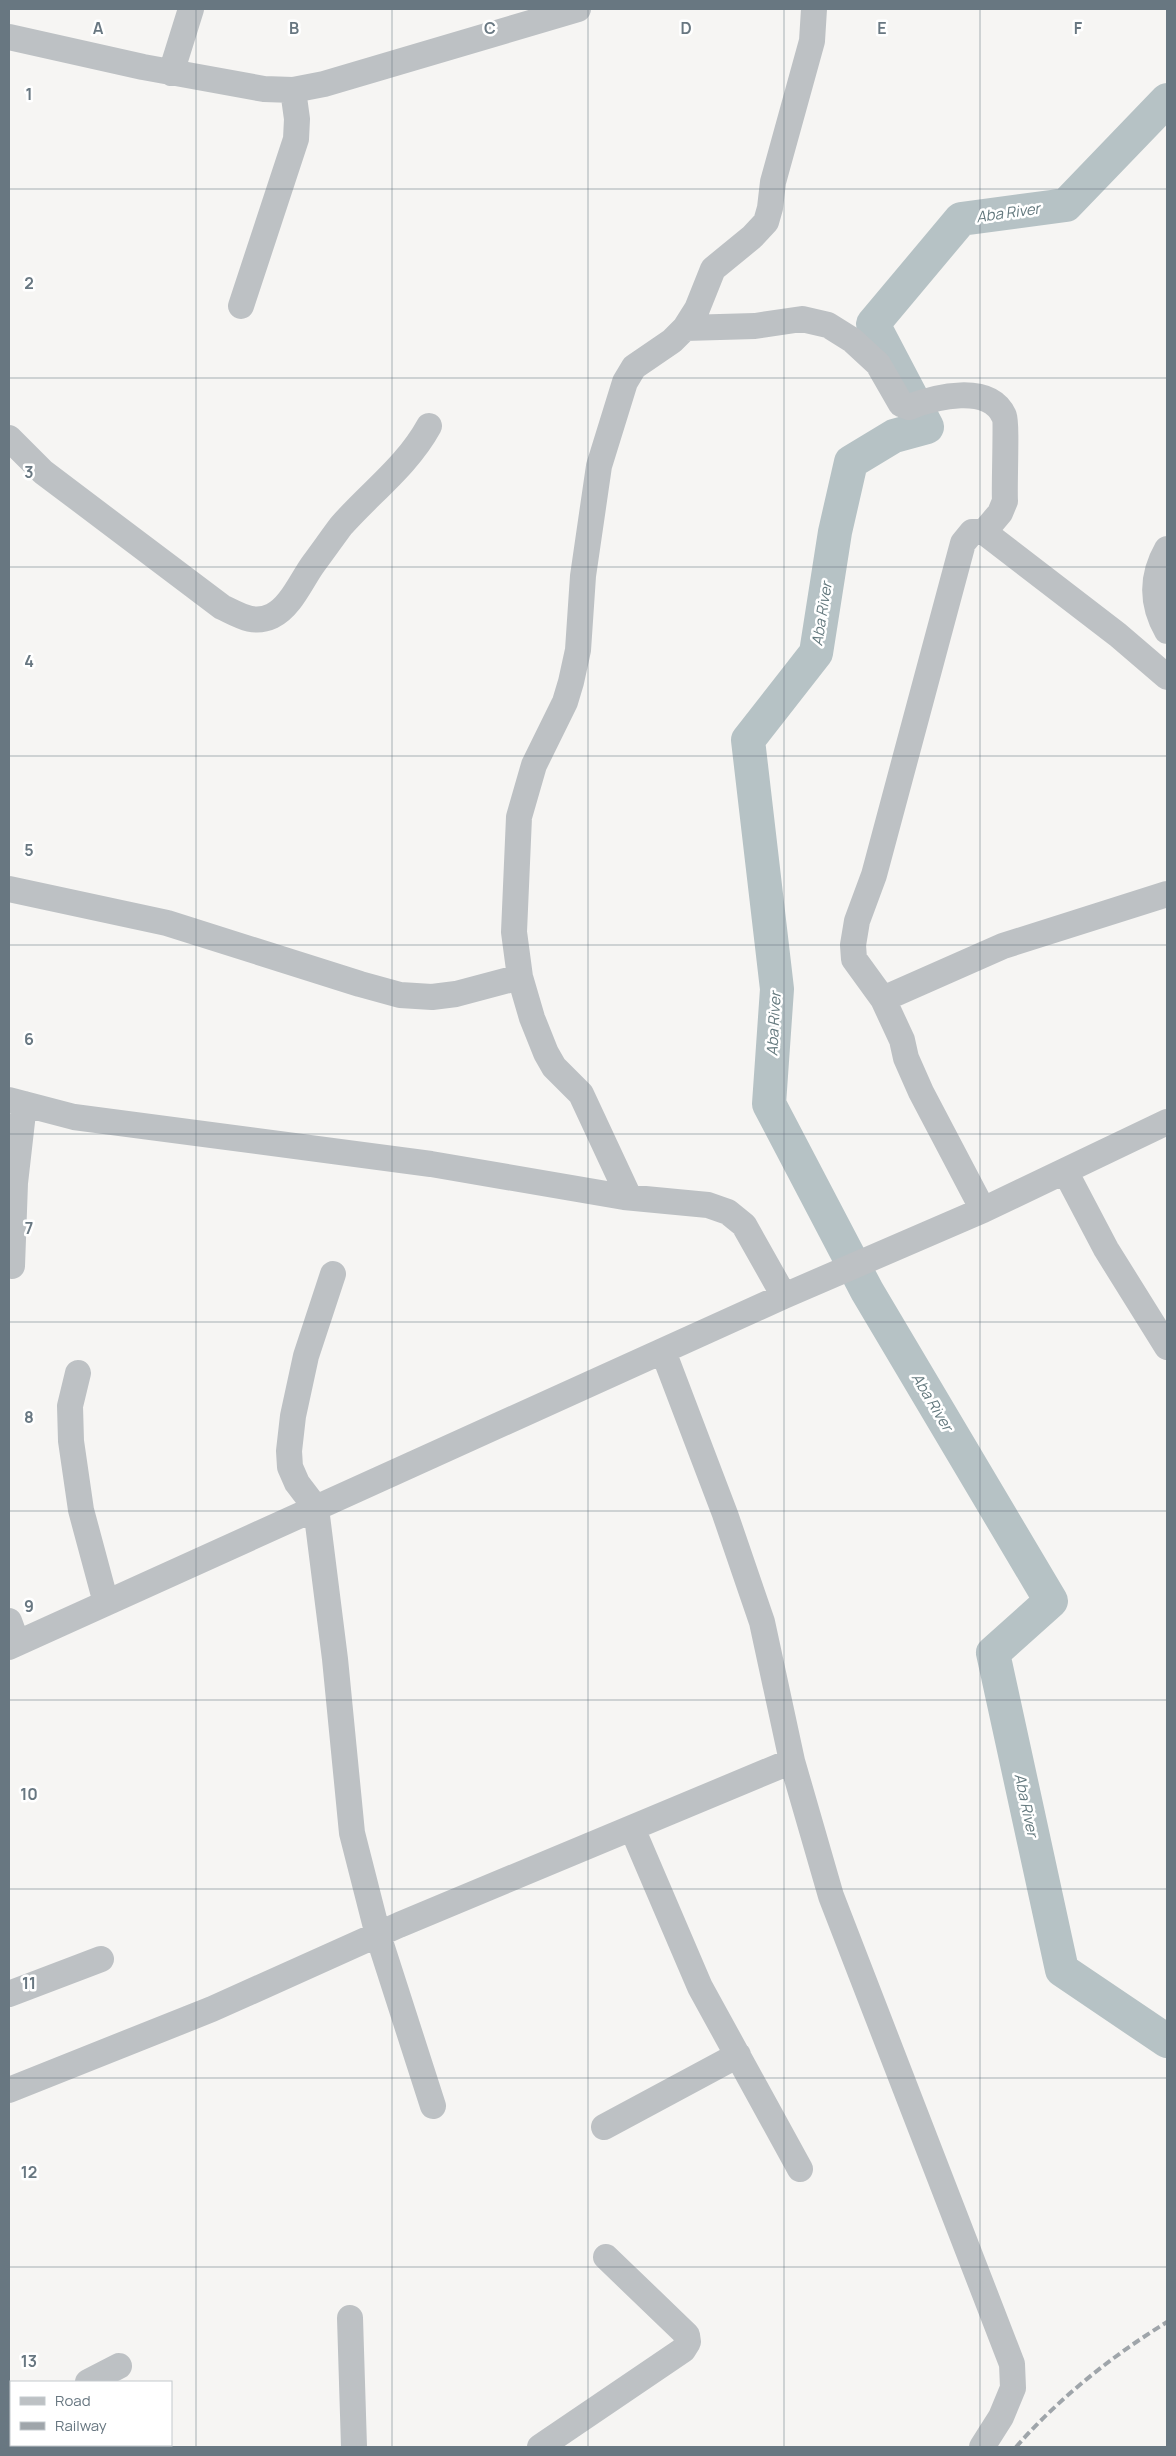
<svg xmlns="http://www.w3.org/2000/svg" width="1176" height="2456" font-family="Manrope,sans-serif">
  <rect width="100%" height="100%" fill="#f6f5f3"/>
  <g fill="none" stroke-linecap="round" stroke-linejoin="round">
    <!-- river -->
    <path stroke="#b6c2c5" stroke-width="34" d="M1167,100L1066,205L961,219L873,324L927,427L894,436L851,462L835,532L816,653L748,740L777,989L769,1104L867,1291L1051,1601L993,1653L1062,1970L1167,2041"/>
    <!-- minor -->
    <path stroke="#bdc1c4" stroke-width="26" d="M9,37L143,67L264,89L293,90L324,84L578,9
      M171,73L191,9
      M241,306L296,139L297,119L293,90
      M685,328L755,326L802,319L828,325L852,340L878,364L901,404L909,407C935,397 989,383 1004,416C1007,422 1004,488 1005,501L1000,513L984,532
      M9,438L43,472L222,607C239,615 253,625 272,616C291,607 302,579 314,563C323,551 332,538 341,526C371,492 407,466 429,426
      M1167,549C1151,577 1151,603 1167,631
      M9,889L167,923L360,984L400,995L432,997L456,994L520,977
      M883,999L1003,946L1167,894
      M9,1100L74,1117L431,1164L624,1197L708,1205L728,1212L744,1225L784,1296
      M1065,1171L1106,1249L1167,1347
      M629,1197L581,1094L554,1067L546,1053L532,1018L520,977L514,932L519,817L534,765L565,702L571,682L578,650L583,576L599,466L625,382L634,367L672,341L685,328L697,309L713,269L752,237L766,222L770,208L773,182L812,41L814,9
      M983,1210L921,1092L906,1058L902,1040L883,999L854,959L853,945L857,921L874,875L963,543L972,532H984L1118,635L1167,677
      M12,1266L15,1183L24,1104
      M333,1274L306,1356L293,1416L289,1451L290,1467L297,1483L316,1508L335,1659L352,1833L378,1935L433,2106
      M78,1373L70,1406L71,1441L81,1510L106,1603
      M9,1621L17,1643
      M9,1647L784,1296L983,1210L1167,1122
      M792,1761L831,1896L1012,2364L1013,2388L1001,2417L982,2447
      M632,1828L700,1987L800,2169
      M9,1994L101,1959
      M9,2090L212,2009L399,1925L792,1761L762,1622L725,1514L663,1351
      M604,2127L738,2055
      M350,2318L354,2447
      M88,2382L119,2366
      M9,2436L11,2435
      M54,2445L56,2447
      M540,2447L683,2350L688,2342L687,2335L606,2257"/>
    <!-- rail -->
    <path stroke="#9fa5aa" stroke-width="4" stroke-dasharray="8 4" stroke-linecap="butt" d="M1016,2447C1059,2398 1112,2356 1167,2322"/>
  </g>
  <!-- grid -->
  <path fill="none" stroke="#687781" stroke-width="1" stroke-opacity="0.55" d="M196,9V2447M392,9V2447M588,9V2447M784,9V2447M980,9V2447M9,189H1167M9,378H1167M9,567H1167M9,756H1167M9,945H1167M9,1134H1167M9,1322H1167M9,1511H1167M9,1700H1167M9,1889H1167M9,2078H1167M9,2267H1167"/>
  <g text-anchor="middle" stroke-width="5" stroke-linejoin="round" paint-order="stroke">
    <!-- water labels -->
    <g font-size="15" font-style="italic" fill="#63787d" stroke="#fff">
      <text transform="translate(1008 213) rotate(-8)" y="5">Aba River</text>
      <text transform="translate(822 614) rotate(-81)" y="5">Aba River</text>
      <text transform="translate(774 1024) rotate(-87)" y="5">Aba River</text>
      <text transform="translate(932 1402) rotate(59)" y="5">Aba River</text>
      <text transform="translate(1026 1805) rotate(78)" y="5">Aba River</text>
    </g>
  </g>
  <g font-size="16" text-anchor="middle" font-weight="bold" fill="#687781" stroke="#fff" stroke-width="5" stroke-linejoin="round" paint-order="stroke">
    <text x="98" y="34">A</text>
    <text x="294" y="34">B</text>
    <text x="490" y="34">C</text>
    <text x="686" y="34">D</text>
    <text x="882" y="34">E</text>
    <text x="1078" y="34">F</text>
    <text x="29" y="100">1</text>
    <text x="29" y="289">2</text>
    <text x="29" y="478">3</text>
    <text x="29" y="667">4</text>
    <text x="29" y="856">5</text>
    <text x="29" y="1045">6</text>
    <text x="29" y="1234">7</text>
    <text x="29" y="1423">8</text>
    <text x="29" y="1612">9</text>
    <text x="29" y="1800">10</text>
    <text x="29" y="1989">11</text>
    <text x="29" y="2178">12</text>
    <text x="29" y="2367">13</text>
  </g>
  <!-- border -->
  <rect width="1176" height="2456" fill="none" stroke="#687781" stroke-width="20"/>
  <!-- legend -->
  <rect x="10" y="2381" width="162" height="65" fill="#ffffff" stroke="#c3c9cd"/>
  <rect x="20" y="2397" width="25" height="8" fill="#bdc1c4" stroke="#c3c9cd"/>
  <text x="55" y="2406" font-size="15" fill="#687781">Road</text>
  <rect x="20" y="2422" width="25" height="8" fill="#9fa5aa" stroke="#c3c9cd"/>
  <text x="55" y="2431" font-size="15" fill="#687781">Railway</text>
</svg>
